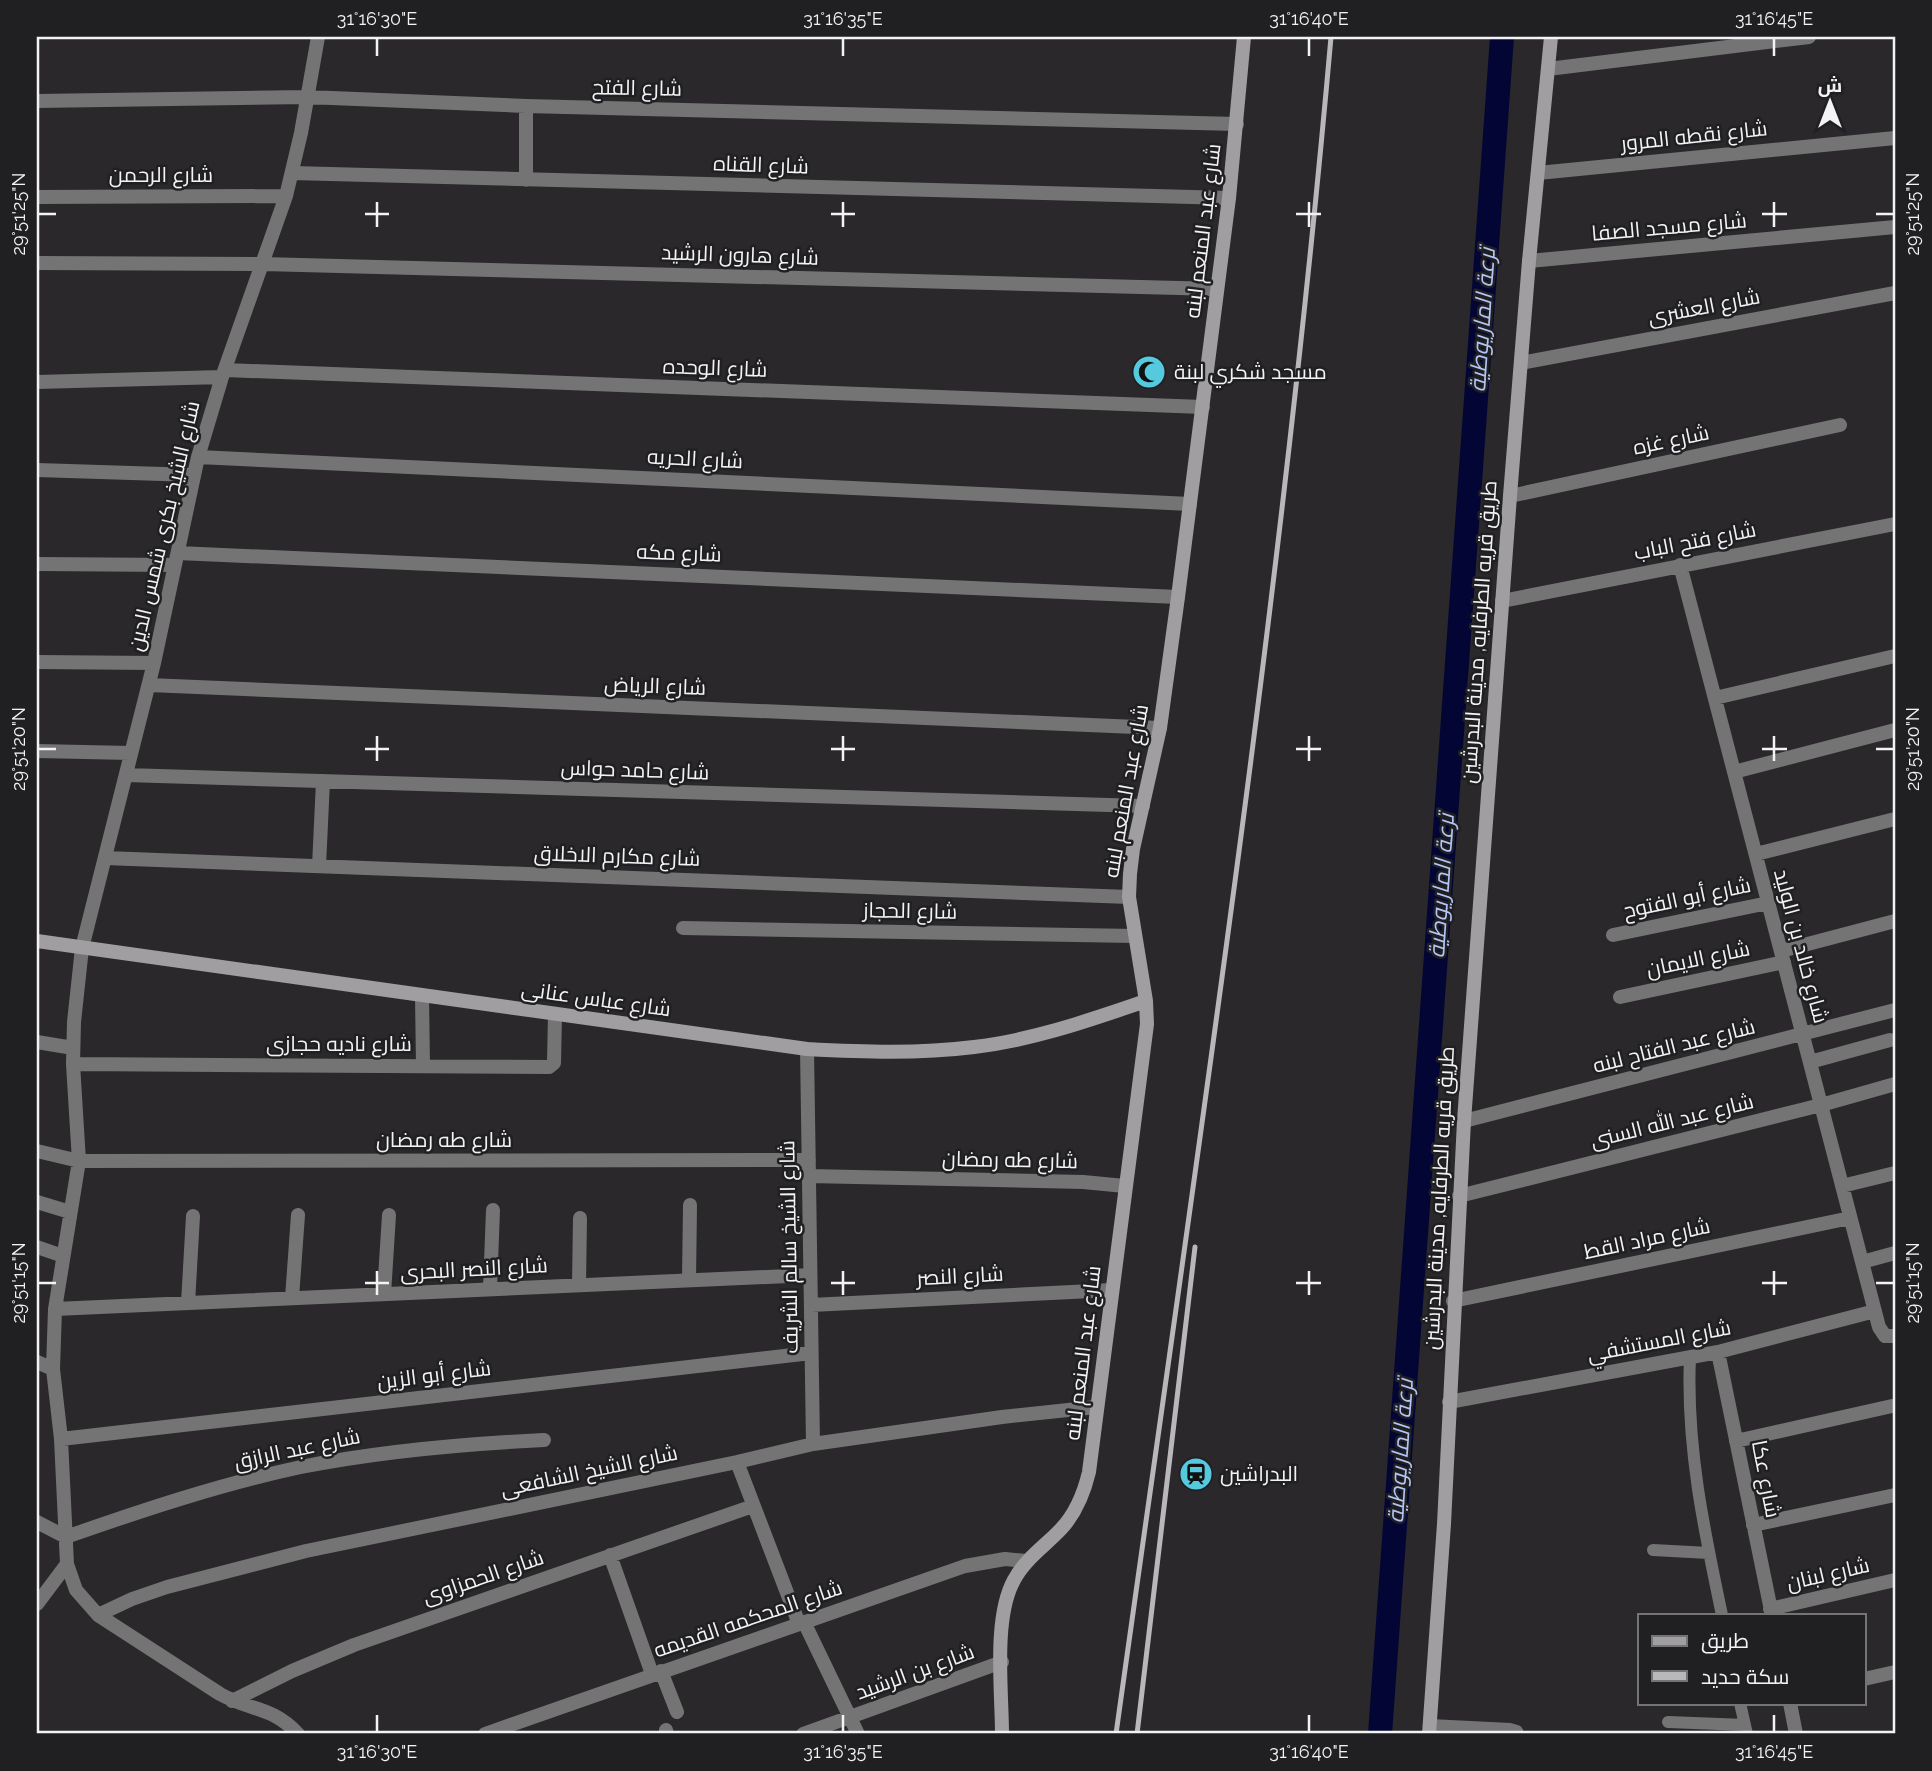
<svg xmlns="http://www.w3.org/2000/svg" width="1932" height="1771" font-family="Raleway,Cairo,sans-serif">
  <rect width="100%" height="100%" fill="#2a282b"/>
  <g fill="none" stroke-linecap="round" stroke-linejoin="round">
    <!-- canal -->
    <path stroke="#030635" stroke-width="24" d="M1380,1734L1502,37"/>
    <!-- lane -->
    <path stroke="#757475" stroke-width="12" d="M1690,1357C1686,1445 1704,1530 1722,1615
      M1653,1550L1709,1553
      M1740,1703L1747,1734
      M1668,1722L1745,1725
      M1430,1725L1510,1729L1517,1731L1518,1734"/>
    <!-- street -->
    <path stroke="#757475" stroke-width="14" d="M1548,69L1809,37
      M37,101L307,97L526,106L1237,124
      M526,106V180
      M292,173L1229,198
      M1538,173L1895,138
      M37,197L286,196
      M1529,261L1895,227
      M37,263L263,264L1217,289
      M1521,363L1895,293
      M225,370L1203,407
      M37,382L222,377
      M198,457L1190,504
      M37,470L194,475
      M1510,496L1840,425
      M178,553L1178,597
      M37,564L175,565
      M1680,565L1879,1327L1885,1336H1895
      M1502,601L1895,524
      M37,662L154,663
      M149,685L1160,728
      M1715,698L1895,656
      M37,751L131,753
      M1734,772L1895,730
      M126,775L1143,806
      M1756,854L1895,819
      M105,858L1129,897
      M319,866L323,781
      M683,928L1135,936
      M1613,935L1768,903
      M1781,951L1895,921
      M422,996L423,1066
      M1620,997L1784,962
      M37,1042L73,1048
      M807,1049L813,1444
      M1810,1062L1890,1040
      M73,1064L549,1067L554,1063L555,1014
      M1464,1121L1895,1010
      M37,1151L79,1161L809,1160
      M809,1176L1083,1182L1125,1186
      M1842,1186L1895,1173
      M1459,1196L1821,1105L1895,1084
      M37,1202L70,1212
      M37,1247L63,1256
      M1862,1262L1895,1253
      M689,1280L690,1205
      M579,1285L580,1218
      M490,1289L493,1210
      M384,1294L389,1215
      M292,1298L298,1215
      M1453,1301L1850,1218
      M188,1303L193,1216
      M811,1305L1112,1290
      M55,1309L810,1275
      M1718,1352L1772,1615
      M37,1362L53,1369
      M1449,1402L1718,1352L1875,1311
      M61,1439L811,1353
      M1736,1441L1892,1406
      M737,1462L799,1624
      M37,1522L66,1537C143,1510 221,1484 301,1467C381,1451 462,1444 544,1440
      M1753,1525L1895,1495
      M610,1555L652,1674
      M37,1604L67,1564
      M1770,1609L1895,1580
      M98,1615L132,1599L167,1587L306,1551L737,1462L813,1444L1002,1417L1096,1407
      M804,1622L858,1734
      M661,1671L677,1712
      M1864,1679L1895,1672
      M232,1701L292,1671L354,1645L753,1506
      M1790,1703L1796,1734
      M666,1730L667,1734
      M298,1734C272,1706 250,1711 220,1694L98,1615L76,1590L67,1564L61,1439L53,1369L55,1309L79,1161L73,1064L74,1022L82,948L154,663L198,457L222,377L286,196L301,133L318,37
      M485,1734L965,1566L1005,1559L1027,1561
      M803,1734L1002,1662"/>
    <!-- secondary -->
    <path stroke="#a09ea0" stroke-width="14" d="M37,941L807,1049C863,1052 918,1054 974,1047C1034,1040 1090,1020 1146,1001
      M1002,1734C1002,1691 993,1618 1014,1580C1025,1559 1045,1546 1061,1529C1076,1513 1084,1493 1089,1472L1147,1024L1146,1001L1129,897L1130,874L1133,849L1160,728L1178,597L1229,198L1244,37
      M1429,1734L1444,1524L1464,1121L1510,496L1529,261L1551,37"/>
    <!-- rail -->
    <path stroke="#b8b7ba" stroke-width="5" d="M1116,1734C1195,1169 1281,605 1331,37
      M1137,1734L1195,1247"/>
  </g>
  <!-- ticks -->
  <path fill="none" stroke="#f3f3f5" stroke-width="2.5" d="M377,38V56M843,38V56M1309,38V56M1774,38V56M377,202V227M843,202V227M1309,202V227M1774,202V227M38,214H56M365,214H389M831,214H855M1296,214H1321M1762,214H1787M1876,214H1894M377,736V761M843,736V761M1309,736V761M1774,736V761M38,749H56M365,749H389M831,749H855M1296,749H1321M1762,749H1787M1876,749H1894M377,1271V1295M843,1271V1295M1309,1271V1295M1774,1271V1295M38,1283H56M365,1283H389M831,1283H855M1296,1283H1321M1762,1283H1787M1876,1283H1894M377,1715V1732M843,1715V1732M1309,1715V1732M1774,1715V1732"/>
  <!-- icons -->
  <defs>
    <symbol id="mosque-disc" viewBox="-11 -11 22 22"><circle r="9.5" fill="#55cadf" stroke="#201f21"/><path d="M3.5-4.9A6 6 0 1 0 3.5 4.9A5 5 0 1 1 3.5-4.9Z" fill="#111"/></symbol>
    <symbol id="station-disc" viewBox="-11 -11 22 22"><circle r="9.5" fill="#55cadf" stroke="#201f21"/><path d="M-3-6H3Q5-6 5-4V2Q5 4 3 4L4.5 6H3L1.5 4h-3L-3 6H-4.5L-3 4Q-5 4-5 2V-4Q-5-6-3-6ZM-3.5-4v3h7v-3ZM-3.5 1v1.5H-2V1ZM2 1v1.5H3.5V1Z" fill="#111"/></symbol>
  </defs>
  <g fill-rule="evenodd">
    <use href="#mosque-disc" x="1130" y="353" width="38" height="38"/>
    <use href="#station-disc" x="1177" y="1455" width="38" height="38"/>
  </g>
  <g text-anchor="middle" stroke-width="5" stroke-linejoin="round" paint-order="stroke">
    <!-- street labels -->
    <g font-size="21" fill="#f3f3f5" stroke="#201f21">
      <text transform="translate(637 88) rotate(1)" y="7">شارع الفتح</text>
      <text transform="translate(1694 136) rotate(-6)" y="7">شارع نقطه المرور</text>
      <text transform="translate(761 165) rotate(2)" y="7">شارع القناه</text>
      <text x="161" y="182">شارع الرحمن</text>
      <text transform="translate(1669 227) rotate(-5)" y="7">شارع مسجد الصفا</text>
      <text transform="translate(1203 231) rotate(-83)" y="7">شارع عبد المنعم لبنه</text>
      <text transform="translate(740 255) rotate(2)" y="7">شارع هارون الرشيد</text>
      <text transform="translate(1704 307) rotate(-11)" y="7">شارع العشرى</text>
      <text transform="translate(715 368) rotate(2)" y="7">شارع الوحده</text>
      <text transform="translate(1671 440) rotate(-12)" y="7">شارع غزه</text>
      <text transform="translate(695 459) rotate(3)" y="7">شارع الحريه</text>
      <text transform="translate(164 526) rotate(-77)" y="7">شارع الشيخ بكرى شمس الدين</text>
      <text transform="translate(1695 541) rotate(-11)" y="7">شارع فتح الباب</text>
      <text transform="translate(679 553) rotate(2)" y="7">شارع مكه</text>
      <text transform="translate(1479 632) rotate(-86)" y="7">طريق قريه الطرفايه, مدينة البدرشين</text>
      <text transform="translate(655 686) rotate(2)" y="7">شارع الرياض</text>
      <text transform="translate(635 770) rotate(2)" y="7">شارع حامد حواس</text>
      <text transform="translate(1126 791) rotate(-80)" y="7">شارع عبد المنعم لبنه</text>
      <text transform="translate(617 856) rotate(2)" y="7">شارع مكارم الاخلاق</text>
      <text transform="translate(1687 898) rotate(-12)" y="7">شارع أبو الفتوح</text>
      <text transform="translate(910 911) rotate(1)" y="7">شارع الحجاز</text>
      <text transform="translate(1801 946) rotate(75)" y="7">شارع خالد بن الوليد</text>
      <text transform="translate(1698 959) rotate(-12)" y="7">شارع الايمان</text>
      <text transform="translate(596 999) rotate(8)" y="7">شارع عباس عنانى</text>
      <text x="339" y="1051">شارع ناديه حجازى</text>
      <text transform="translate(1674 1046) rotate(-14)" y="7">شارع عبد الفتاح لبنه</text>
      <text transform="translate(1672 1121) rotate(-14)" y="7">شارع عبد الله السنى</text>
      <text x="444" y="1147">شارع طه رمضان</text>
      <text transform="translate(1010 1160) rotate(1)" y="7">شارع طه رمضان</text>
      <text transform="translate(1439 1198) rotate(-87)" y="7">طريق قريه الطرفايه, مدينة البدرشين</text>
      <text transform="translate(1647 1239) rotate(-12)" y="7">شارع مراد القط</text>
      <text transform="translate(789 1247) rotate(-91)" y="7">شارع الشيخ سالم الشريف</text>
      <text transform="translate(474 1269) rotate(-3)" y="7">شارع النصر البحرى</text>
      <text transform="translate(960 1276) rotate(-3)" y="7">شارع النصر</text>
      <text transform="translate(1659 1341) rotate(-11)" y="7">شارع المستشفي</text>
      <text transform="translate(1083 1353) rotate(-83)" y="7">شارع عبد المنعم لبنه</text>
      <text transform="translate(434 1375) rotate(-7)" y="7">شارع أبو الزين</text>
      <text transform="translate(297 1449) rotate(-12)" y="7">شارع عبد الرازق</text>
      <text transform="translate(589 1471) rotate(-12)" y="7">شارع الشيخ الشافعى</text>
      <text transform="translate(1766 1479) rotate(79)" y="7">شارع عكا</text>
      <text transform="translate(1828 1574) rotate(-13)" y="7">شارع لبنان</text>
      <text transform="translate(483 1577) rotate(-19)" y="7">شارع الحمزاوى</text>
      <text transform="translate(748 1619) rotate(-19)" y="7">شارع المحكمه القديمه</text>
      <text transform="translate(915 1672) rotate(-20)" y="7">شارع بن الرشيد</text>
    </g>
    <!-- poi labels -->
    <g font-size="21" fill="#f3f3f5" stroke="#201f21" text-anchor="start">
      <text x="1174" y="379">مسجد شكري لبنة</text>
      <text x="1220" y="1481">البدراشين</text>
    </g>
    <!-- water labels -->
    <g font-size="23" font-style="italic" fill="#b2c5f6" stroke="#201f21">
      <text transform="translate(1482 320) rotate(-86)" y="8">ترعة الماريوطية</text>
      <text transform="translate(1441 886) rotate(-86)" y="8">ترعة الماريوطية</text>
      <text transform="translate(1400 1451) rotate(-86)" y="8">ترعة الماريوطية</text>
    </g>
  </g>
  <!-- border -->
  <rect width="1932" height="1771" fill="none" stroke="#201f21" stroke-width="77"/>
  <!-- legend -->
  <rect x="1638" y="1614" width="228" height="91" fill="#201f21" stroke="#747476" stroke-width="2"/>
  <rect x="1652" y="1636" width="35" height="10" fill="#a09ea0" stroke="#747476" stroke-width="2"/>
  <text x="1701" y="1648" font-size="21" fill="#f3f3f5">طريق</text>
  <rect x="1652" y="1671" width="35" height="10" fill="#b8b7ba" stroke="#747476" stroke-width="2"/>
  <text x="1701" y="1684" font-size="21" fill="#f3f3f5">سكة حديد</text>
  <!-- north arrow -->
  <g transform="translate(1830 102)" stroke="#201f21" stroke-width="5" paint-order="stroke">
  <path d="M0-5L12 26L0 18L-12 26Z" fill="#f3f3f5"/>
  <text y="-10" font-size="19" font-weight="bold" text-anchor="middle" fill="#f3f3f5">ش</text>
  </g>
  <rect x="38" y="38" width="1856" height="1694" fill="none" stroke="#f3f3f5" stroke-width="2.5"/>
  <g font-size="18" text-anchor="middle" fill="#f3f3f5">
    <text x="377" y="25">31°16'30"E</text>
    <text x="843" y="25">31°16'35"E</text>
    <text x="1309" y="25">31°16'40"E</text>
    <text x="1774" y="25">31°16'45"E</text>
    <text transform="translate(19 214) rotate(-90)" y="6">29°51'25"N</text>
    <text transform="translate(1913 214) rotate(-90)" y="6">29°51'25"N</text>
    <text transform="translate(19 749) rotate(-90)" y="6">29°51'20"N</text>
    <text transform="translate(1913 749) rotate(-90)" y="6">29°51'20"N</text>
    <text transform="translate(19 1283) rotate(-90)" y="6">29°51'15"N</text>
    <text transform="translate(1913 1283) rotate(-90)" y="6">29°51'15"N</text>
    <text x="377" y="1758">31°16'30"E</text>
    <text x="843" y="1758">31°16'35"E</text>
    <text x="1309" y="1758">31°16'40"E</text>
    <text x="1774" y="1758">31°16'45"E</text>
  </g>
</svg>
